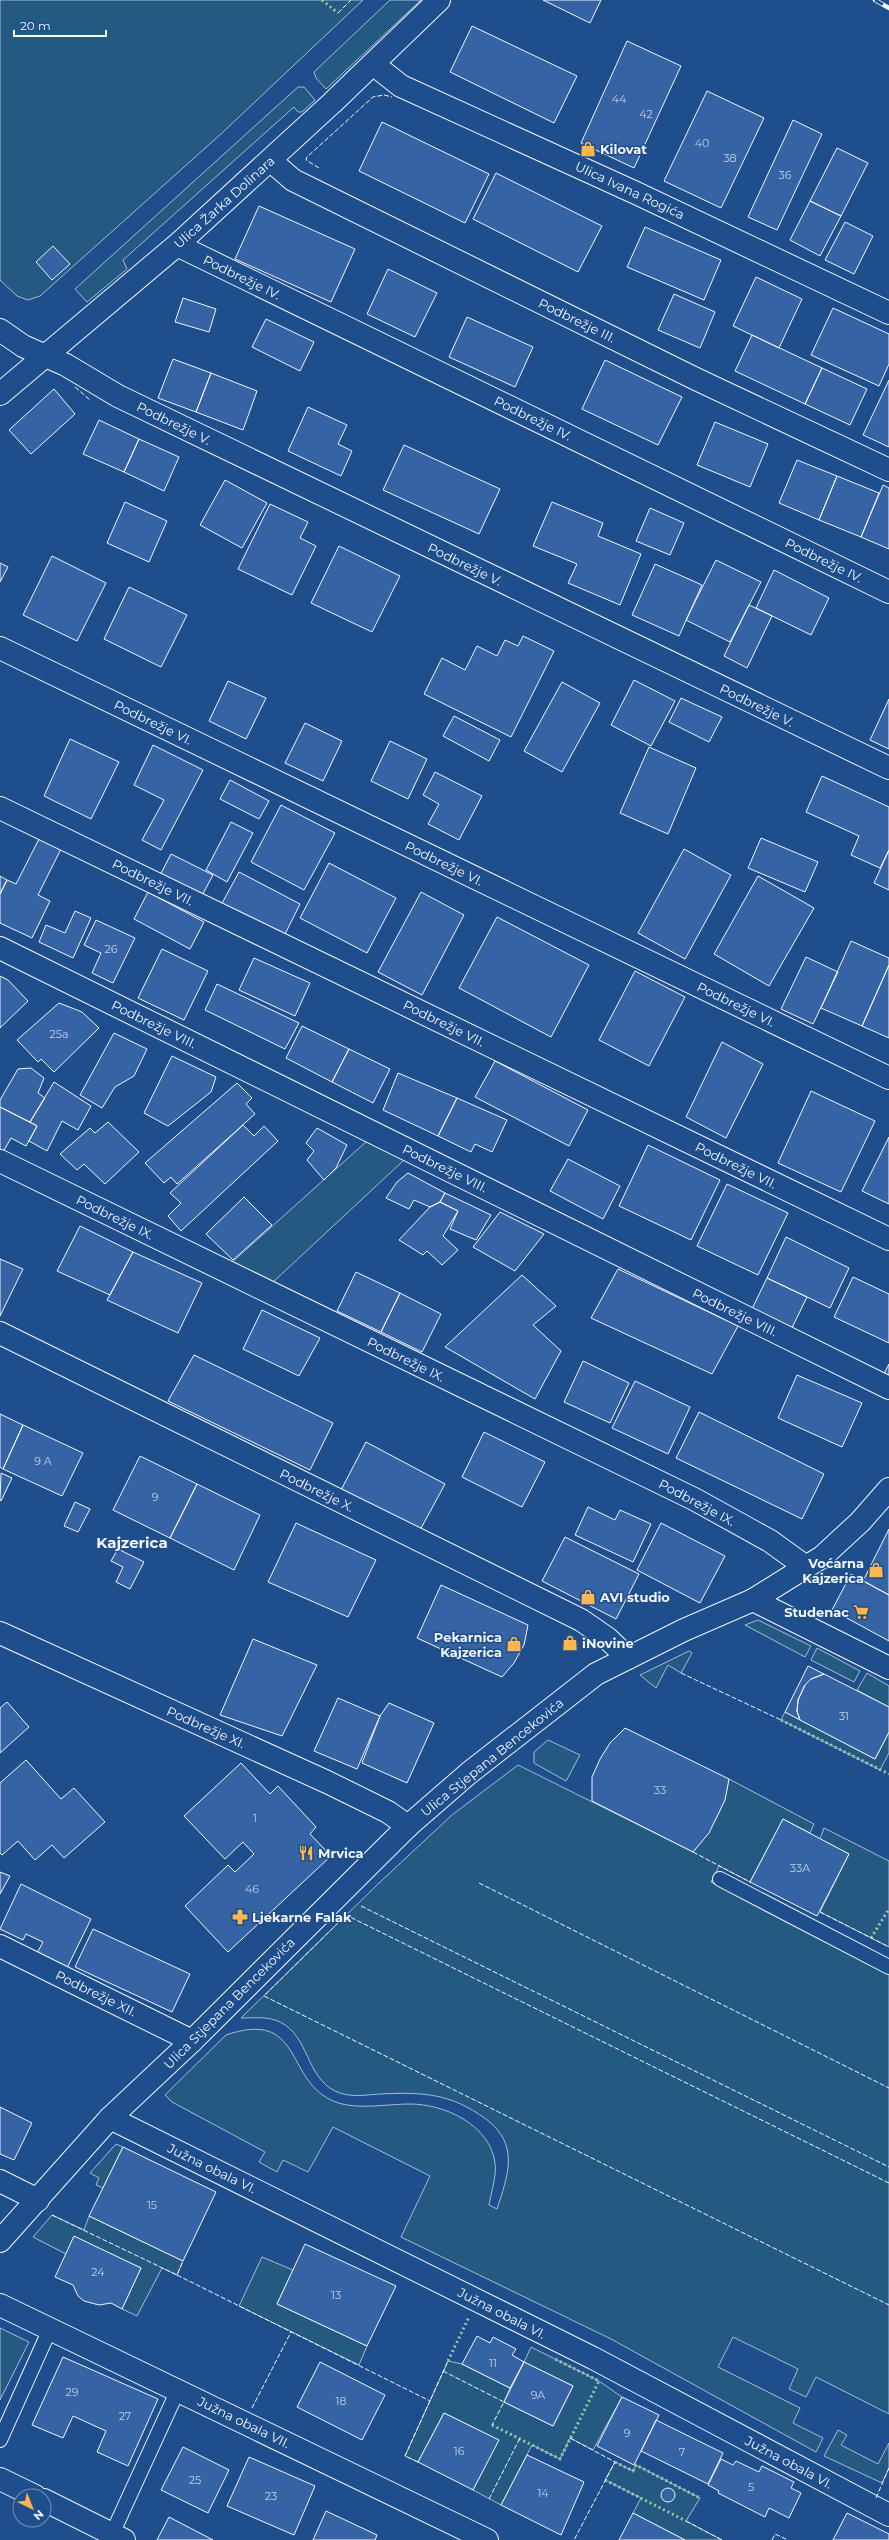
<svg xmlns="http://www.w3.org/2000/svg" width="889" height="2540" font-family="Montserrat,sans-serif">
  <rect width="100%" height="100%" fill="#1f4e8c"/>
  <!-- green -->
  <path fill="#245a82" stroke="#a8bbd7" d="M0,0H363L222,133L40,296L28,300L17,296L0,280Z
    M390,0H421L326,89L316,78L314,72Z
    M298,87H304L315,100L302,112H298L294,107L123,260L127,269L87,302L75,289Z
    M367,1141L404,1160L271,1284L229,1265Z
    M758,1620L811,1646L805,1657L745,1625Z
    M817,1648L860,1671L854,1682L811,1660Z
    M689,1651L692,1653L681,1673L668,1665L656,1688L640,1675Z
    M867,1673L889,1686V1707L857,1690Z
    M785,1712L875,1759L889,1732V1753L880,1770L781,1720Z
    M548,1740L580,1755L566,1781L534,1763V1752Z
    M518,1765L693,1852C712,1830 724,1808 729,1779L814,1824L810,1833L783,1819L750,1882L719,1866L711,1882L889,1972V2414L816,2377L806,2397L789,2389L798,2369L733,2337L718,2367L800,2408L793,2423L823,2438L816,2452L611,2339L401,2237L430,2176L333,2127L308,2172L283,2160L277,2172L259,2162L265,2152L172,2102L165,2095L226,2035C302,2009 285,2078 331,2100C353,2111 386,2104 410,2104C445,2104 490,2125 495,2163C497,2175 491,2193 489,2205L497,2209C508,2175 520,2145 486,2119C450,2093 423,2092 380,2094C365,2095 349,2098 335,2091C306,2077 309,2036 280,2022C268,2016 253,2018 241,2018L379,1883L452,1815Z
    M824,1828L889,1861V1947L820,1912L849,1854L820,1839Z
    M116,2144L123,2147L103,2188L96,2185L99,2178L90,2173Z
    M52,2215L84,2230L89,2216L183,2261L177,2275L162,2268L137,2316L122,2309L141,2268L74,2237L66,2254L33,2237Z
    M262,2257L293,2270L277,2304L367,2346L359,2365L239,2306Z
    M0,2328L29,2342L0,2400Z
    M531,2347L599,2381L622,2397L593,2450L570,2438L560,2459L532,2445L501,2505L473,2490L498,2440L444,2413L418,2462L405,2456L448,2361L462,2364L510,2388L504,2402L553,2426L573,2386L524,2362Z
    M838,2430L847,2435L841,2445L878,2464L889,2443V2468L882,2483L824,2456Z
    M615,2462L633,2471L636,2465L700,2498L686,2521L722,2540H685L633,2513L641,2498L605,2480Z"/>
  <!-- building -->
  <path fill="#3563a3" stroke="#f2f6ff" d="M543,0H601L590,23Z
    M472,26L577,76L554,123L450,72Z
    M627,41L681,66L634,168L581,143Z
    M707,91L764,118L721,208L664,181Z
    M793,120L822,134L777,230L748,217Z
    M382,122L489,174L465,223L359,171Z
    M837,148L868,163L841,216L810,201Z
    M496,173L602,226L578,272L473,219Z
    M810,201L841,216L820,256L790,240Z
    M259,206L355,249L331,302L235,259Z
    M845,222L873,236L854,274L825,260Z
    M645,227L721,260L704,300L627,267Z
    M53,246L70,264L52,280L36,262Z
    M388,269L437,293L415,337L367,314Z
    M756,277L802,299L779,348L733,326Z
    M674,294L715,312L700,348L658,330Z
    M183,298L216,309L209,332L175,322Z
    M833,308L889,334V364L879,386L811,355Z
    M467,317L533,347L515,387L449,357Z
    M266,319L314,342L300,371L252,347Z
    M752,335L822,368L805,404L735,371Z
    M173,359L211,373L196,412L158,398Z
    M605,360L682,397L658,445L582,409Z
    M822,368L867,389L850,425L805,404Z
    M211,373L257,391L243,430L196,412Z
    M889,380V447L863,435Z
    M54,389L75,414L31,454L9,430Z
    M308,407L347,425L338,444L352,451L341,476L288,451Z
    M99,420L139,439L124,472L83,454Z
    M715,422L768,444L750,487L697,465Z
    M139,439L179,457L164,491L124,472Z
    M404,445L500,489L479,534L383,490Z
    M797,460L837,476L819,520L779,503Z
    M837,476L879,493L861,537L819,520Z
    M225,480L267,503L242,548L200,525Z
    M883,485L889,488V549L861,537Z
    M125,502L167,521L149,562L107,543Z
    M552,502L603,523L598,536L641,554L620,605L568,583L577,564L533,546Z
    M270,504L308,522L300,538L316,546L292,595L238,569Z
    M650,508L684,523L670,555L636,541Z
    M339,546L400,576L372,632L311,603Z
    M52,556L106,583L77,641L23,615Z
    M716,560L761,582L730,642L686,620Z
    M0,563L8,567L0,582Z
    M655,564L702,585L679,636L632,615Z
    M774,570L829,598L811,635L756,608Z
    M129,587L187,615L161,667L104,639Z
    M749,605L772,616L747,668L724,656Z
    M523,636L554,651L511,737L424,694L442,658L465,670L477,646L497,656L505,640L518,646Z
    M634,680L675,701L651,746L611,725Z
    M228,681L266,698L246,739L209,721Z
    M562,682L600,703L562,772L524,751Z
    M681,698L722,717L709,742L669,722Z
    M889,699V749L870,740Z
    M454,716L500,740L489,761L443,736Z
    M305,723L342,741L323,781L285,763Z
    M70,739L119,762L91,819L44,796Z
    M390,741L427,759L408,799L371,781Z
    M153,745L203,770L161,850L142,840L164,800L134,785Z
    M649,747L696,768L668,834L620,813Z
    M435,772L482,796L459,840L428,824L439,804L423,795Z
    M822,776L889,807V850L880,868L851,855L859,836L806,812Z
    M230,780L269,801L259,819L220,799Z
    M281,805L335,833L304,890L251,862Z
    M231,822L253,833L227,882L206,870Z
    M761,838L818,862L805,892L748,868Z
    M39,839L61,849L38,895L50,901L32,938L0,923V894L7,880L16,884Z
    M684,849L731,875L685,959L638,933Z
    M889,850V890L874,883Z
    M171,854L213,875L198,903L157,881Z
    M329,863L396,898L367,953L300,918Z
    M239,872L300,904L282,940L220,907Z
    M0,876L7,880L0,894Z
    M758,876L814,908L769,986L714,954Z
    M148,892L204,922L190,949L134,919Z
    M421,892L464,915L422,995L378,972Z
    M75,911L91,918L73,958L39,942L46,925L65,933Z
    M497,917L589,965L551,1037L459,988Z
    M96,920L135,938L113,983L92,973L101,953L84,945Z
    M851,941L889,958V965L862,1026L821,1008Z
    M162,949L208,971L184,1020L138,998Z
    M806,957L838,972L813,1024L781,1009Z
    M254,958L310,983L295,1016L239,990Z
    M889,965V1038L862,1026Z
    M635,971L685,997L649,1066L599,1040Z
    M0,976L8,980L28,1001L0,1028Z
    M217,984L299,1023L285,1049L205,1010Z
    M59,1003L82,1012L99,1028L54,1072L41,1059L38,1062L17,1040Z
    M302,1026L349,1049L332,1082L286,1058Z
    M114,1033L147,1049L134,1076L115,1087L102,1108L80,1095Z
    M722,1042L763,1064L726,1138L686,1117Z
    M349,1049L390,1069L373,1103L332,1082Z
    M172,1056L216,1077L211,1092L168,1126L144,1113Z
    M495,1061L588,1110L569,1146L475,1097Z
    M31,1068L44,1078L38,1093L45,1098L30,1122L0,1107V1100L18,1069Z
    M398,1073L457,1098L438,1136L383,1110Z
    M54,1082L91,1106L78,1130L62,1121L47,1151L29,1141L37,1126L30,1122Z
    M237,1083L252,1098L246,1104L255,1114L177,1184L171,1177L164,1183L145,1163Z
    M811,1091L875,1121L841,1192L778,1163Z
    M457,1098L507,1120L492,1152L475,1144L471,1152L438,1136Z
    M0,1107L37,1126L26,1146L11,1138L3,1152L0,1151Z
    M108,1122L139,1152L105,1184L84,1164L77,1170L60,1154L90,1128L95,1133Z
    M243,1125L254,1136L264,1126L278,1141L181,1231L168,1216L181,1203L170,1193Z
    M317,1128L347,1145L336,1168L324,1180L307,1160L314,1151L306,1143Z
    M889,1137V1204L862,1191Z
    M648,1145L720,1180L691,1240L619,1206Z
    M568,1159L620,1186L603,1219L550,1191Z
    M408,1173L445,1193L440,1202L430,1207L414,1200L409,1209L386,1198L397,1182Z
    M727,1184L788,1213L758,1275L697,1246Z
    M445,1193L491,1215L476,1240L450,1229L458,1211L440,1202Z
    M244,1197L272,1225L233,1260L206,1234Z
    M440,1202L458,1211L443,1236L458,1250L442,1265L427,1251L423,1255L399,1240L430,1207Z
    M500,1212L544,1234L515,1271L473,1247Z
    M80,1226L133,1252L110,1295L57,1271Z
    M786,1237L849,1268L830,1308L767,1278Z
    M133,1252L202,1283L178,1333L107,1300Z
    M0,1259L23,1269L0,1316Z
    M618,1269L738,1326L712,1374L591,1318Z
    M356,1272L400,1293L381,1332L337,1311Z
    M522,1275L556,1306L533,1325L561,1351L535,1399L445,1347Z
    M853,1277L889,1294V1343L834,1317Z
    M767,1278L807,1297L788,1336L748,1317Z
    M400,1293L441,1314L422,1352L381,1332Z
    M262,1310L320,1338L299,1376L243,1349Z
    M194,1355L333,1423L310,1470L168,1401Z
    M583,1361L629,1383L610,1423L564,1402Z
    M889,1364V1376L884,1374Z
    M797,1375L862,1403L842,1447L778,1418Z
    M635,1381L690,1407L668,1454L612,1428Z
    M699,1412L824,1474L802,1519L676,1458Z
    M0,1414L23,1425L3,1469L0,1467Z
    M23,1425L83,1453L62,1496L3,1469Z
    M484,1432L545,1462L522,1507L462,1477Z
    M366,1442L445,1484L419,1532L341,1490Z
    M140,1456L197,1484L170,1538L113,1510Z
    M1,1473L12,1478L1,1501L0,1500Z
    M197,1484L260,1515L234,1570L170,1538Z
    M75,1502L90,1509L78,1532L64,1526Z
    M588,1507L615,1520L620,1510L651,1524L633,1562L575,1535Z
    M296,1523L376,1560L348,1617L268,1582Z
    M661,1523L725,1556L700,1603L637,1570Z
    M889,1529V1595L863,1581Z
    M565,1537L639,1574L616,1619L542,1581Z
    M118,1549L144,1562L130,1589L116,1582L123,1567L111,1561Z
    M851,1574L889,1595V1641L832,1610Z
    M441,1585L528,1625L524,1645L514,1663L502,1677L417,1638Z
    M572,1636L578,1645L568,1650L563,1641Z
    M253,1639L317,1665L282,1736L220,1715Z
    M808,1666L824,1674L811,1679L805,1685L798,1700L797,1711L800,1720L785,1712Z
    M824,1674L889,1707V1732L875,1759L800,1720L797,1711L798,1700L805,1685L811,1679Z
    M338,1698L380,1716L357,1769L314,1751Z
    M7,1702L29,1727L0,1753V1708Z
    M389,1703L434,1723L407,1783L362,1763L380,1716Z
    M625,1728L729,1779L725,1800L709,1833L693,1852L592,1801V1777L600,1759L610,1743Z
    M26,1760L61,1799L74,1788L105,1822L64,1858L52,1845L35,1860L18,1841L2,1855L0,1853V1783Z
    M241,1763L270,1794L278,1786L316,1827L310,1834L331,1856L228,1952L185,1906L228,1865L235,1872L254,1854L243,1842L225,1859L184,1816Z
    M783,1819L849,1854L817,1916L750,1882Z
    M0,1872L10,1876L0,1894Z
    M21,1884L91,1919L67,1968L37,1953L43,1942L26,1934L23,1940L0,1929Z
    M93,1929L190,1974L172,2012L75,1967Z
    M0,2107L32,2123L14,2160L0,2154Z
    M123,2147L216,2192L183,2261L89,2216Z
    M74,2236L141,2268L122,2309L111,2303L99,2305L84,2301L78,2296L73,2285L55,2277Z
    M305,2244L396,2286L367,2346L277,2304Z
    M477,2336L490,2343L493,2337L516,2349L512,2355L524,2362L510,2388L462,2364Z
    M63,2357L158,2399L128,2466L97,2452L106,2431L73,2416L63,2438L32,2425Z
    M320,2362L385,2395L362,2440L297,2407Z
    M524,2362L573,2386L553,2426L504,2402Z
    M622,2397L659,2415L634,2465L597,2446Z
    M444,2413L499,2440L473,2490L418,2462Z
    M656,2420L723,2453L708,2484L641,2451Z
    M183,2447L229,2470L208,2513L161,2490Z
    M527,2455L584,2482L561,2535L501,2505Z
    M249,2457L315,2486L294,2535L227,2506Z
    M721,2459L733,2465L736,2461L759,2472L762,2466L794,2482L791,2488L801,2493L789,2518L769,2508L765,2517L718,2493L719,2491L708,2485Z
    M661 2495a7 7 0 1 1 14 0a7 7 0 1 1-14 0Z
    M326,2511L377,2535L375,2540H313Z
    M633,2513L685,2540H619Z
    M847,2513L889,2534V2540H833Z
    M169,2517L213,2540H157Z"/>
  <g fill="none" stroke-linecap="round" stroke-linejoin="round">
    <defs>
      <path id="service" d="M720,1879L889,1967
        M0,2440L50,2329
        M112,2534L178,2390"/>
      <path id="minor" d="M373,64L401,86L636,193L889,313
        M270,160L293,180L698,380L889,470
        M177,245L889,592
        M0,330L23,346L66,365L118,396L889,768
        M0,394L177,245L332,103L439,0
        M0,648L889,1078
        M0,808L889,1239
        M0,948L889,1388
        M0,1161L694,1499L770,1541L806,1567
        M0,1333L581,1620L607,1638L628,1658
        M753,1600L889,1668
        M0,1633L327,1782L388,1812L408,1826
        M0,1946L192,2041
        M110,2118L593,2358L889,2515
        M0,2181L38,2200
        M0,2305L487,2540
        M0,2479L35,2496
        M44,2500L124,2540"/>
      <path id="tertiary" d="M0,2241L110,2118L192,2041L408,1826L469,1773L596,1674L684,1630L753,1600L822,1557L860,1522L889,1489"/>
    </defs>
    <!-- service casing -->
    <use href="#service" stroke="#f2f6ff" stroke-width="16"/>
    <!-- minor casing -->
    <use href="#minor" stroke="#f2f6ff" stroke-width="24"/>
    <!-- tertiary casing -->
    <use href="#tertiary" stroke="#f2f6ff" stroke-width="24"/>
    <!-- service -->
    <use href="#service" stroke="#1f4e8c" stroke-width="14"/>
    <!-- minor -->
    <use href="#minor" stroke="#1f4e8c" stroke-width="22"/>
    <!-- tertiary -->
    <use href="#tertiary" stroke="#1f4e8c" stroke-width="22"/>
    <defs>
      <path id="rail" d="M875,0L889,8"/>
    </defs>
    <!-- rail casing -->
    <use href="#rail" stroke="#f2f6ff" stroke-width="4.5"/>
    <!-- rail -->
    <use href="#rail" stroke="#1f4e8c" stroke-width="3" stroke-dasharray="9" stroke-linecap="butt"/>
    <!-- hedge -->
    <path stroke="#97c8a6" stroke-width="3" stroke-dasharray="2 3" stroke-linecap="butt" d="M322,0L338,13
      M781,1720L889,1774
      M871,1938L889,1909
      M448,2361L469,2317
      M492,2425L560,2459L599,2381L555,2359
      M615,2462L633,2471L636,2465L700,2498
      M605,2480L686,2521"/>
    <!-- fence -->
    <path stroke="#f2f6ff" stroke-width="1" stroke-dasharray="5 2" stroke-linecap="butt" d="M338,13L351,0
      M319,168L306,160L307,157L373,97L384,95L392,97
      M75,387L90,400
      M681,1673L781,1720
      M693,1852L750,1882
      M479,1883L889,2088
      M361,1906L889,2167
      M820,1912L889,1947
      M889,2183L346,1915L264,1996L889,2305
      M52,2215L177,2275L183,2261
      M177,2275L430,2401
      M443,2371L504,2402L492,2425
      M252,2408L291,2332
      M570,2438L615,2462L574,2540
      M418,2462L405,2456L448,2361
      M876,2498L889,2468
      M489,2499L520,2438
      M686,2521L722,2540
      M772,2540L775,2534L788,2540"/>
  </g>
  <!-- icons -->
  <defs>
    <symbol id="shop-bare" viewBox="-9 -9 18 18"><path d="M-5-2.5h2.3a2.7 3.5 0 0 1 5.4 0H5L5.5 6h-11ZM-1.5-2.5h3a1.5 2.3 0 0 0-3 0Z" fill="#ffb74d" stroke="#1f4e8c" stroke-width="2.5" paint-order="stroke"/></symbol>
    <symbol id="supermarket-bare" viewBox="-9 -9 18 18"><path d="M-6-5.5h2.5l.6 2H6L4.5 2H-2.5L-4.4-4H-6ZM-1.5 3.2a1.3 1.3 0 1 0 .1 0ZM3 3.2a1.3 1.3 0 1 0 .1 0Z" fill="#ffb74d" stroke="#1f4e8c" stroke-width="2.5" paint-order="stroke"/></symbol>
    <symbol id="restaurant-bare" viewBox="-9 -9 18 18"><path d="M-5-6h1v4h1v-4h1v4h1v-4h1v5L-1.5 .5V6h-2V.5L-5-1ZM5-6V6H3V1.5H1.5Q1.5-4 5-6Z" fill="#ffb74d" stroke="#1f4e8c" stroke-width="2.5" paint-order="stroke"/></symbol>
    <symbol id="pharmacy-bare" viewBox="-9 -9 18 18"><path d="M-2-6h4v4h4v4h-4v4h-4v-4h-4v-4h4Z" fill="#ffb74d" stroke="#1f4e8c" stroke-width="2.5" paint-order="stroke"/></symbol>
  </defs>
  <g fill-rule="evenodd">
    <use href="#shop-bare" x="577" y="138" width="22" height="22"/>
    <use href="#shop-bare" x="865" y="1559" width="22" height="22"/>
    <use href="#shop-bare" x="577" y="1586" width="22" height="22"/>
    <use href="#supermarket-bare" x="850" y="1601" width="22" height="22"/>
    <use href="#shop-bare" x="559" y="1632" width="22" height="22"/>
    <use href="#shop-bare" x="503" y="1633" width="22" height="22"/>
    <use href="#restaurant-bare" x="295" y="1842" width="22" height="22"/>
    <use href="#pharmacy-bare" x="229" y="1906" width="22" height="22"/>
  </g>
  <g text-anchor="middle" stroke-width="3" stroke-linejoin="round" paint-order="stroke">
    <!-- number labels -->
    <g font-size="11" fill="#c3d1e8">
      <text x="619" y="103">44</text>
      <text x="646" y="118">42</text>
      <text x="702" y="147">40</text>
      <text x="730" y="162">38</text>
      <text x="785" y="179">36</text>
      <text x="111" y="953">26</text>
      <text x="59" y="1038">25a</text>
      <text x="43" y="1465">9 A</text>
      <text x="155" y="1501">9</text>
      <text x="844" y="1720">31</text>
      <text x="660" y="1794">33</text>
      <text x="255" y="1822">1</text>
      <text x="800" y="1872">33A</text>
      <text x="252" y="1893">46</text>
      <text x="152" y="2209">15</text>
      <text x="98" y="2276">24</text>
      <text x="336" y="2299">13</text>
      <text x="493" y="2367">11</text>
      <text x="72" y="2396">29</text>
      <text x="538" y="2399">9A</text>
      <text x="341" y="2405">18</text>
      <text x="125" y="2420">27</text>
      <text x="627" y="2437">9</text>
      <text x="459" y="2455">16</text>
      <text x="682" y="2456">7</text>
      <text x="195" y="2484">25</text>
      <text x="751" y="2491">5</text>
      <text x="543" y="2497">14</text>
      <text x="271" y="2500">23</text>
    </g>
    <!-- poi labels -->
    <g font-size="13" font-weight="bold" fill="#f2f6ff" stroke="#1f4e8c" text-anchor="start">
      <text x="600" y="154">Kilovat</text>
      <text x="864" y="1568" text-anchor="end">Voćarna<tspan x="864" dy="15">Kajzerica</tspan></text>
      <text x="600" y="1602">AVI studio</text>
      <text x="849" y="1617" text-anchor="end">Studenac</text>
      <text x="502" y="1642" text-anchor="end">Pekarnica<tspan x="502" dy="15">Kajzerica</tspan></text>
      <text x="582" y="1648">iNovine</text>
      <text x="318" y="1858">Mrvica</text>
      <text x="252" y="1922">Ljekarne Falak</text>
    </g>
    <!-- street labels -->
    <g font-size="13" fill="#f2f6ff" stroke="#1f4e8c">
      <text transform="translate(630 190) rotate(25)" y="5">Ulica Ivana Rogića</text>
      <text transform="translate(224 202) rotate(-42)" y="5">Ulica Žarka Dolinara</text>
      <text transform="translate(242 277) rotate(26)" y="5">Podbrežje IV.</text>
      <text transform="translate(577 320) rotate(26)" y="5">Podbrežje III.</text>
      <text transform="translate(533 418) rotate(26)" y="5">Podbrežje IV.</text>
      <text transform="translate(174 423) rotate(26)" y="5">Podbrežje V.</text>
      <text transform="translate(824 560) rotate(26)" y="5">Podbrežje IV.</text>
      <text transform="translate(465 564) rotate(26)" y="5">Podbrežje V.</text>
      <text transform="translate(757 705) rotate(26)" y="5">Podbrežje V.</text>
      <text transform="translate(153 722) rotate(26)" y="5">Podbrežje VI.</text>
      <text transform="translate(444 863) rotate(26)" y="5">Podbrežje VI.</text>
      <text transform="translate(153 882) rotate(26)" y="5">Podbrežje VII.</text>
      <text transform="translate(736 1004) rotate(26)" y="5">Podbrežje VI.</text>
      <text transform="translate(444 1023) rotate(26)" y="5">Podbrežje VII.</text>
      <text transform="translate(154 1024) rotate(26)" y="5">Podbrežje VIII.</text>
      <text transform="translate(736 1165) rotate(26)" y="5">Podbrežje VII.</text>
      <text transform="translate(445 1168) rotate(26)" y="5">Podbrežje VIII.</text>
      <text transform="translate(115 1217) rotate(26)" y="5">Podbrežje IX.</text>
      <text transform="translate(735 1312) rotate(26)" y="5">Podbrežje VIII.</text>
      <text transform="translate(406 1359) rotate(26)" y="5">Podbrežje IX.</text>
      <text transform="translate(317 1490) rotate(26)" y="5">Podbrežje X.</text>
      <text transform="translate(697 1502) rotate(28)" y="5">Podbrežje IX.</text>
      <text transform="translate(206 1727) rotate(24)" y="5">Podbrežje XI.</text>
      <text transform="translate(492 1757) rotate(-39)" y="5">Ulica Stjepana Bencekovića</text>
      <text transform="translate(96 1993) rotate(26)" y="5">Podbrežje XII.</text>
      <text transform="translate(229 2003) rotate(-45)" y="5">Ulica Stjepana Bencekovića</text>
      <text transform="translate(212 2168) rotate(26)" y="5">Južna obala VI.</text>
      <text transform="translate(502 2313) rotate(27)" y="5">Južna obala VI.</text>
      <text transform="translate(244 2422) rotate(26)" y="5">Južna obala VII.</text>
      <text transform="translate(789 2462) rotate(28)" y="5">Južna obala VI.</text>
    </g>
    <!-- quarter labels -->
    <g font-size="15" font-weight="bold" fill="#f2f6ff" stroke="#1f4e8c">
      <text x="132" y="1548">Kajzerica</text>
    </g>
  </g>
  <!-- north arrow -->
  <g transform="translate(32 2508) rotate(137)"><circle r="19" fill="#1f4e8c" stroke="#7391ba"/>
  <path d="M0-3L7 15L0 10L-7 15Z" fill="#ffb74d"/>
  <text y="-6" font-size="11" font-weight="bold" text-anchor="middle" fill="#f2f6ff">N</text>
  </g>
  <!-- scale -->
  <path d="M14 30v6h92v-6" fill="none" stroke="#f2f6ff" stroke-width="2"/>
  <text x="20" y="30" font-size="12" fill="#f2f6ff" stroke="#1f4e8c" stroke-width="3" paint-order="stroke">20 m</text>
</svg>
